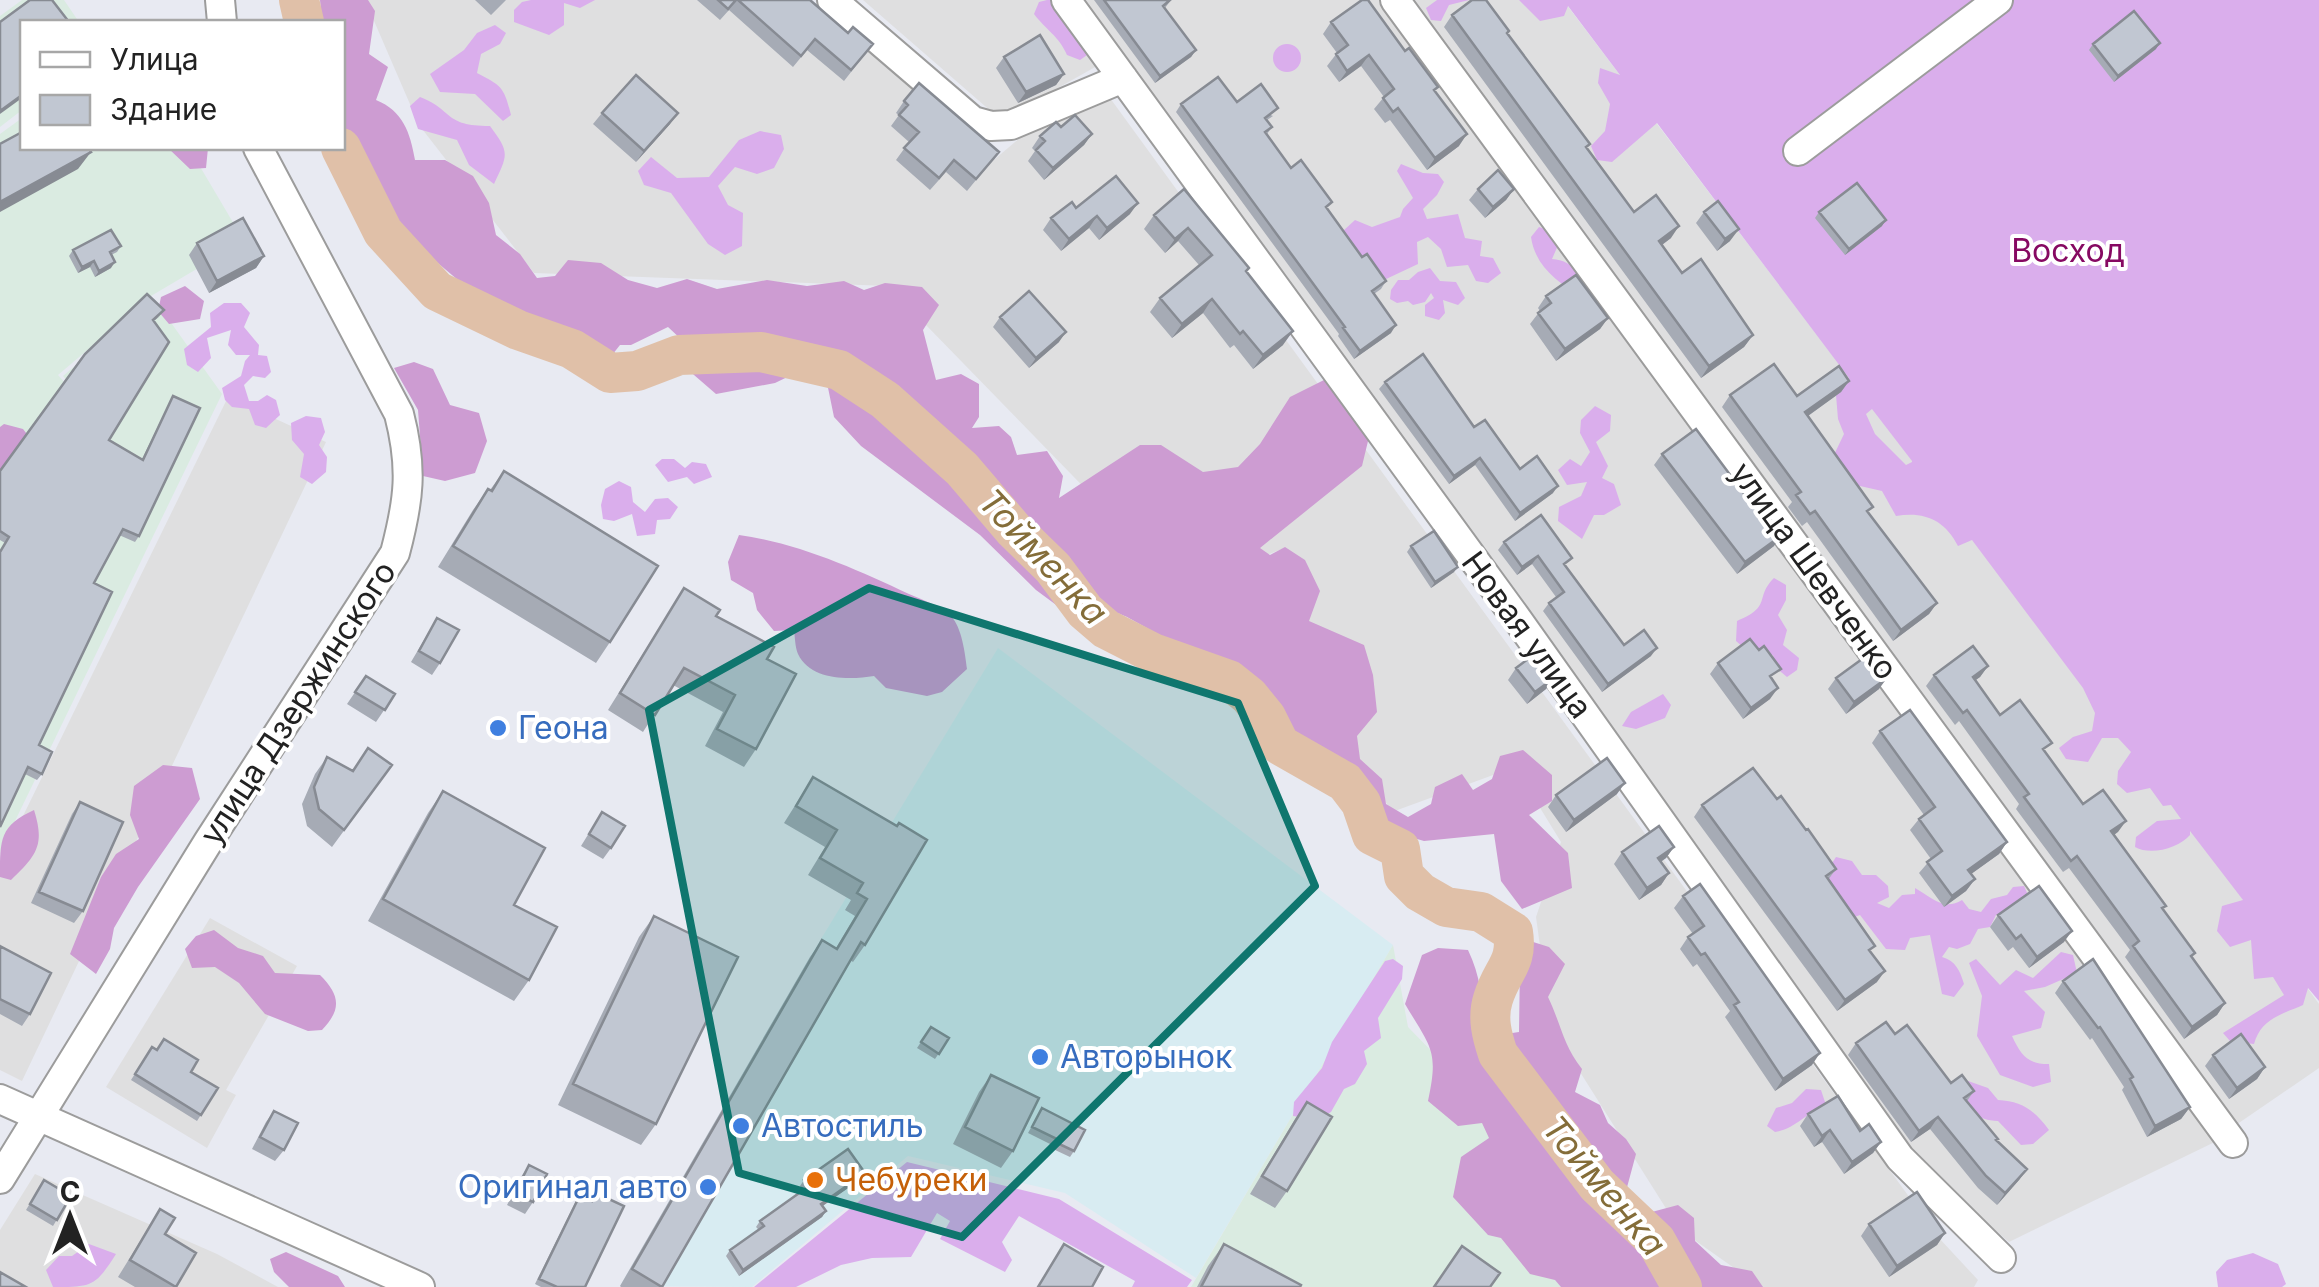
<svg xmlns="http://www.w3.org/2000/svg" width="2319" height="1287" font-family="Inter,sans-serif">
  <rect width="100%" height="100%" fill="#e8eaf2"/>
  <!-- residential -->
  <path fill="#dfdfe0" d="M365,0H810L995,159L1034,126L1110,98L1939,1238L1978,1280L1974,1287H1761L1679,1229L1551,1026L1536,917L1561,842L1515,767L1392,812L1286,647L1282,549L1182,588L888,286L534,273L419,125Z
    M863,0H1049L1097,66L1001,120Z
    M1075,0H1388L2223,1138L2009,1242L1908,1155Z
    M1412,0H1563L2197,836L2319,1004V1068L2233,1127Z
    M228,397L326,442L22,1081L0,1070V863Z
    M210,918L297,966L226,1090L236,1095L207,1148L106,1087Z
    M35,1174L217,1254L278,1287H0V1230Z"/>
  <!-- commercial -->
  <path fill="#d8ecf2" d="M998,648L1393,945L1196,1278L1065,1193L908,1156L752,1287L620,1286L810,957Z"/>
  <!-- industrial -->
  <path fill="#daebe1" d="M22,0H64L79,22H22V110L0,127V16Z
    M22,118V148H189L244,241L151,296L58,375L75,394L0,474V134Z
    M154,299L222,394L0,852V510L80,395L63,376Z
    M1393,945L1408,1027L1513,1135L1468,1191L1562,1287H1191Z"/>
  <!-- grass -->
  <path fill="#daaeec" fill-rule="evenodd" d="M531,0H595L580,8L564,3V25L549,35L514,22V10L522,2Z
    M1047,0H1057L1090,53L1080,60L1067,55C1059,36 1046,30 1034,14L1039,2Z
    M1437,0H1469L1449,5L1441,21L1431,20L1426,8Z
    M1519,0H2319V1001L2308,988L2303,1005C2280,1015 2261,1019 2254,1044L2230,1041L2223,1033L2284,995L2273,977L2254,979L2251,940L2230,947L2217,931L2222,906L2243,900L2190,831V835C2179,848 2151,856 2135,847L2136,837L2157,821L2181,819L2171,805L2163,806L2150,788L2127,793L2117,784L2118,771L2131,752L2118,738H2102L2088,762L2066,759L2059,748L2073,737L2092,731L2095,713L2083,688L1972,540L1958,546C1945,520 1924,511 1896,516L1882,491L1860,486L1843,490L1831,461L1844,434L1838,419L1836,395L1849,378L1657,123L1612,162L1597,160L1591,146L1605,131L1610,104L1598,83L1600,68L1620,75L1568,6L1564,16L1540,21ZM1872,409L1912,461V462L1906,465L1875,434L1866,414Z
    M495,25L506,33L500,44L481,54L477,73C502,86 504,87 511,115L503,121L475,94L440,92L430,74L464,50L477,33Z
    M1273 58a14 14 0 1 1 28 0a14 14 0 1 1-28 0Z
    M420,97C454,110 443,126 490,126C510,153 508,154 494,184L469,165L457,140L418,129L410,106Z
    M760,131L781,135L784,149L774,168L757,174L735,167L718,186L728,205L743,213L742,246L725,255L708,244L671,193L644,185L638,171L651,157L677,178L709,177L739,140Z
    M1401,164L1423,173L1438,174L1444,182L1437,195L1423,209L1427,219L1458,214L1465,238L1482,241L1480,256L1493,258L1501,273L1488,283L1476,281L1468,265L1447,267L1441,249L1428,237L1417,242L1418,264L1384,280L1367,271L1363,257L1350,252L1343,231L1355,220L1372,227L1400,217L1403,209L1413,198L1397,171Z
    M1539,227L1554,232L1559,243L1552,259C1575,261 1580,275 1591,294L1582,297C1558,283 1535,266 1531,237Z
    M1430,268L1440,281L1456,282L1465,298L1458,305L1443,300L1445,313L1439,320L1425,316V305L1434,298L1431,293L1425,302L1413,305L1408,301L1397,303L1390,299L1391,290L1398,280H1409L1418,272Z
    M224,303H241L250,313L244,327L259,345L258,355L267,356L271,372L265,378L253,376L244,385L249,401H258L267,395L276,400L280,415L266,428L255,425L249,409L232,407L225,400L222,388L241,376L245,361L250,355H236L228,345L231,330L207,338L211,358L198,372L187,365L184,349L211,327L210,313Z
    M1595,406L1611,415L1610,431L1596,442L1608,466L1602,478L1614,484L1621,505L1604,515H1594L1582,539L1558,521L1559,507L1581,496L1587,482L1567,485L1558,470L1570,459L1581,466L1590,452L1580,433L1581,420Z
    M306,416L321,418L325,432L319,445L327,457L326,472L312,484L300,477L304,454L292,440L291,423Z
    M662,459H674L685,468L692,462L706,464L712,477L694,484L687,477L668,482L655,465Z
    M619,481L631,487L633,502L645,512L655,499L668,498L678,507L670,519L657,520L655,534L637,536L632,514L614,521L603,519L601,505L605,489Z
    M1774,578L1786,585V600L1778,615L1787,630L1783,645L1799,658L1797,670L1787,677L1775,667L1773,655H1752L1736,641L1737,621C1773,606 1754,598 1774,578Z
    M1663,694L1671,705L1665,718L1636,729L1622,726L1631,712Z
    M1836,857L1852,861L1862,875H1876L1888,886L1889,897L1877,903L1889,908L1902,895L1915,894V888C1932,898 1944,911 1962,900L1969,909L1981,912L1991,899L2007,895L2013,887L2024,886L2029,897L1996,915L1990,927L1978,929L1970,944L1957,949L1949,947L1942,957C1956,961 1960,971 1964,984L1954,997L1942,994L1930,935L1910,938L1905,950L1886,949L1860,915L1852,918L1831,888L1827,871Z
    M2061,952L2073,955L2077,973L2045,987L2024,991L2045,1012L2041,1028L2012,1036C2021,1055 2027,1064 2049,1064L2051,1082L2033,1087L2000,1075L1977,1036L1982,996L1969,963L1976,959L2000,985L2016,970L2033,978Z
    M1393,959L1403,966L1402,979L1378,1018L1381,1038L1364,1051L1367,1064L1355,1084L1344,1089L1331,1112L1318,1120L1293,1116L1294,1102L1322,1068L1332,1042L1385,961Z
    M1968,1081L1988,1088L1998,1100C2022,1101 2035,1111 2049,1130L2033,1144L2021,1145L1998,1121C1977,1120 1968,1112 1962,1092Z
    M1806,1089L1821,1090L1826,1105C1806,1113 1795,1129 1775,1132L1767,1126L1776,1108L1792,1103Z
    M907,1162L1059,1199L1192,1280L1187,1287H1132L1135,1281L1019,1216L1002,1242L1012,1260L1005,1272L940,1239L950,1221L937,1213L911,1257L872,1258L841,1265L796,1287H754Z
    M89,1244L116,1254C95,1287 92,1287 53,1287L46,1270L59,1256H72Z
    M2253,1253L2278,1264L2286,1284L2282,1287H2218L2216,1272L2227,1260Z"/>
  <!-- forest -->
  <path fill="#cd9cd2" d="M320,0H368L375,11L369,54L388,67L376,100C403,111 410,132 415,160H445L473,176L489,203L496,235L520,254L537,278L555,276L568,260L601,263L628,280L657,288L687,279L717,289L767,280L807,286L844,281L864,290L885,283L922,287L939,305L923,330L936,380L961,374L979,384V417L972,428L999,426L1011,437L1017,455L1047,451L1063,476L1059,498L1140,445H1161L1203,472L1238,467L1260,444L1290,397L1324,380L1369,437L1362,466L1260,548L1270,555L1285,547L1305,560L1320,591L1309,621L1364,645L1373,675L1377,712L1357,736L1360,759L1382,779L1386,804L1408,817L1431,804L1435,787L1462,774L1473,790L1492,779L1500,756L1523,750L1552,775V801L1529,815L1568,853L1572,888L1522,909L1501,881L1494,834L1424,841L1383,829L1361,804L1334,782L1331,759L1303,748L1277,727L1263,693L1127,617L1089,601L1063,610L1036,590L980,535L861,446L834,417L826,378L817,370L804,369L775,383L716,394L679,362L683,341L668,327L631,345H620L612,355L588,357L566,342L509,326L485,310L471,291L395,227L353,163L343,129L342,22H322Z
    M168,148H208L206,168L190,169Z
    M185,286L204,301L200,319L169,324L158,311L161,297Z
    M414,362L433,369L450,405L479,413L487,441L475,473L445,481L423,476L418,410L394,368Z
    M4,424L23,429L30,438L0,480V427Z
    M739,535C798,543 856,569 909,594C923,600 940,606 951,616C962,628 965,653 967,669L942,692L927,696L886,688L874,676C850,680 811,681 798,654C795,647 795,637 794,630L774,631L757,610L753,593L731,580L728,562Z
    M163,765L192,768L200,799L138,887L114,928L110,949L96,974L70,954L101,877L116,854L139,839L130,815L134,786Z
    M34,810C45,845 37,855 11,880L0,877C0,838 0,826 34,810Z
    M214,930L238,948L263,956L275,973L320,975C340,995 342,1009 322,1030L308,1031L265,1014L239,983L215,967L192,968L185,949L196,936Z
    M1530,941L1549,947L1565,964L1548,997C1561,1024 1563,1045 1582,1069L1575,1092L1600,1105L1608,1123L1626,1139L1636,1154L1626,1191L1599,1184L1580,1159L1570,1156L1571,1164L1632,1236L1648,1213L1678,1205L1694,1218L1695,1241L1721,1265L1752,1271L1763,1287H1561L1555,1280L1530,1274L1501,1238L1488,1235L1453,1197L1461,1157L1489,1138L1482,1123L1458,1126L1428,1101C1439,1050 1431,1048 1405,1004L1422,955L1438,948L1468,950C1474,963 1478,975 1480,988C1486,1016 1481,1039 1519,1032L1520,964Z
    M286,1252L338,1276L345,1287H289L274,1272L270,1259Z"/>
  <g fill="none" stroke-linecap="round" stroke-linejoin="round">
    <!-- river -->
    <path stroke="#e0c0a8" stroke-width="40" d="M299,0L304,22
      M341,148L383,232L437,291L518,330L572,349L610,373L637,371L679,355L761,352L839,370L885,400L962,469L1014,530L1053,568L1085,611L1106,629L1153,653L1229,680L1249,696L1266,717L1280,745L1345,782L1361,803L1372,835L1400,849L1404,876L1420,892L1446,907L1481,912L1513,932C1518,964 1502,969 1493,999C1487,1018 1492,1036 1498,1054L1597,1185L1656,1241L1682,1287"/>
    <defs>
      <path id="minor" d="M220,0L222,22
        M832,0L973,121L991,126L1011,125L1123,78
        M1066,0L1515,616L1900,1158L2001,1258
        M1395,0L2233,1143
        M1798,151L1998,0
        M0,1099L420,1287
        M0,1179L208,842L395,553C409,500 413,468 399,414L258,148"/>
    </defs>
    <!-- minor casing -->
    <use href="#minor" stroke="#9c9c9c" stroke-width="32"/>
    <!-- minor -->
    <use href="#minor" stroke="#fff" stroke-width="28"/>
  </g>
  <!-- wall -->
  <path fill="#a6abb5" d="M475,0H506L491,15Z
    M697,0H810L848,33L873,44L844,81L807,50L793,67L729,10L720,20Z
    M1094,0H1171L1165,8L1196,50L1191,57L1155,83Z
    M1452,15L1508,34L1587,148L1634,212L1671,238L1662,245L1682,273L1753,335L1744,347L1701,378L1444,27Z
    M1331,22L1435,91L1459,146L1427,170L1390,120L1385,123L1374,109L1384,97L1361,66L1339,82L1327,66L1337,53L1323,34Z
    M2093,44L2156,49L2114,82L2089,50Z
    M1004,57L1064,74L1056,85L1018,103L996,68Z
    M904,101L999,152L967,191L946,172L930,190L896,160L909,142L891,126L899,115L896,113Z
    M1237,102L1273,116L1267,120L1272,127L1267,134L1291,168L1327,209L1362,257L1386,281L1381,289L1374,294L1391,333L1354,359L1338,336L1339,334L1176,112L1181,104Z
    M602,113L670,124L636,162L593,124Z
    M1061,127L1092,134L1084,145L1044,180L1028,161L1035,151L1032,148L1040,136Z
    M1184,189L1249,268L1247,272L1283,345L1253,369L1234,345L1230,348L1203,313L1172,338L1150,312L1160,298L1199,265L1178,241L1165,253L1144,229L1154,215Z
    M1478,189H1514L1506,200L1485,218L1469,200Z
    M1704,212L1730,241L1717,251L1696,223Z
    M1819,212L1882,226L1845,255L1815,218Z
    M1130,214L1099,240L1089,228L1061,251L1043,230L1051,218Z
    M197,243L264,256L256,268L209,293L189,255Z
    M121,246L117,252L111,255V268L95,277L90,267L78,273L69,256L73,250Z
    M1546,296L1608,318L1600,329L1556,361L1530,324L1540,311L1538,308Z
    M160,316L154,321L109,440L142,459L173,396L139,536L135,542L119,535L94,583L39,745L42,774L37,780L25,774L5,543L0,540V471L85,354Z
    M1000,317L1059,342L1029,368L993,327Z
    M1849,381L1841,392L1808,416L1868,513L1937,603L1929,614L1893,641L1807,522L1802,526L1788,507L1792,502L1722,407L1730,395L1797,396Z
    M1385,382L1474,427L1520,469L1553,493L1515,521L1475,465L1449,484L1379,389Z
    M1662,454L1774,546L1737,574L1654,465Z
    M504,471L610,642L596,663L438,567L473,510L488,489L490,490Z
    M1504,542L1566,566L1624,645L1651,656L1602,692L1543,611L1549,603L1556,597L1532,564L1517,575L1498,550Z
    M1411,546L1454,572L1431,588L1407,552Z
    M684,588L767,659L756,749L744,767L705,746L723,712L673,685L643,732L608,710Z
    M437,618L440,663L432,675L411,662Z
    M1759,650L1773,680L1770,699L1743,719L1710,674L1718,663Z
    M1988,666L1980,677L1975,680L2000,715L2045,752L2083,804L2126,821L2114,835L2166,906L2163,910L2192,958L2225,1003L2217,1015L2184,1039L2125,957L2130,950L2069,868L2063,872L2016,809L2019,804L1959,721L1955,725L1926,686L1934,675Z
    M1516,668L1554,678L1546,689L1527,704L1508,680Z
    M366,676L395,694L376,722L347,704Z
    M1836,678L1879,689L1846,714L1828,689Z
    M1880,731L2007,842L1999,854L1971,874L1975,879L1966,891L1944,907L1919,873L1931,859L1910,830L1919,819L1924,815L1872,743Z
    M327,757L353,771L392,765L332,847L307,826L302,804L315,774Z
    M813,777L897,826L865,945L853,962L850,960L662,1287H621L620,1286L810,957L822,940L836,948L855,916L845,910L851,900L808,875L825,847L784,823Z
    M443,791L514,905L529,980L514,1001L368,921L428,813Z
    M1617,794L1566,832L1548,807L1556,795Z
    M1777,799L1836,869L1828,880L1871,952L1877,982L1837,1011L1694,817L1702,805Z
    M80,802L83,911L74,923L31,903L72,814Z
    M602,812L611,848L603,859L581,846Z
    M1674,847L1666,858L1661,862L1669,873L1661,885L1639,900L1614,864L1622,852Z
    M1683,896L1812,1065L1775,1091L1725,1017L1730,1011L1697,964L1693,967L1680,949L1688,937L1693,934L1674,908Z
    M1998,915L2064,942L2029,968L2013,947L2008,951L1990,927Z
    M654,916L656,1124L641,1145L558,1105L639,937Z
    M0,946L30,1014L22,1026L0,1014Z
    M2063,981L2190,1107L2181,1119L2147,1137L2122,1090L2124,1087L2092,1038L2090,1040L2055,993Z
    M931,1027L949,1038L935,1059L917,1048Z
    M1895,1034L1951,1083L1974,1091L1967,1101L1997,1141L2027,1169L2019,1180L1997,1205L1978,1188L1930,1129L1911,1142L1848,1055L1856,1043Z
    M152,1047L218,1088L197,1121L131,1080Z
    M2213,1055L2265,1067L2257,1079L2229,1099L2205,1066Z
    M991,1075L1013,1151L1001,1168L953,1144L979,1092Z
    M1307,1102L1287,1191L1275,1208L1250,1194L1295,1119Z
    M1042,1108L1074,1151L1070,1157L1053,1149L1054,1146L1028,1133Z
    M274,1111L284,1150L275,1161L252,1149L266,1122Z
    M1808,1114L1860,1131L1881,1142L1873,1153L1844,1174L1822,1142L1814,1147L1800,1126Z
    M529,1165L533,1202L525,1214L507,1205L521,1177Z
    M865,1173L861,1179L822,1206L826,1211L822,1217L739,1276L726,1256L730,1250L759,1230L756,1227L760,1221L803,1190L800,1186L804,1180Z
    M44,1180L71,1196L53,1226L26,1210Z
    M596,1193L585,1287H541L535,1284L576,1201L580,1195L591,1201Z
    M160,1209L176,1287H135L118,1277Z
    M1869,1224L1945,1233L1937,1245L1889,1277L1861,1236Z
    M1224,1244L1300,1287H1197L1208,1266Z"/>
  <!-- shaded-wall -->
  <path fill="#878b93" d="M2160,43L2156,49L2114,82L2118,76Z
    M1196,50L1191,57L1155,83L1160,76Z
    M1369,55L1361,66L1339,82L1347,71Z
    M1064,74L1056,85L1018,103L1026,92Z
    M22,95V98L0,114V111Z
    M678,113L670,124L636,162L644,151Z
    M1092,134L1084,145L1044,180L1053,168Z
    M1467,134L1459,146L1427,170L1435,158Z
    M91,152L78,169L0,212V202Z
    M1514,189L1506,200L1485,218L1493,207Z
    M1138,203L1130,214L1099,240L1107,228Z
    M1097,216L1089,228L1061,251L1069,239Z
    M1886,220L1882,226L1845,255L1849,249Z
    M1679,226L1671,238L1651,253L1659,241Z
    M1188,228L1178,241L1165,253L1175,239Z
    M1739,229L1730,241L1717,251L1725,239Z
    M264,256L256,268L209,293L217,281Z
    M94,261L90,267L78,273L82,267Z
    M115,262L111,268L95,277L99,271Z
    M1212,299L1203,313L1172,338L1182,324Z
    M1608,318L1600,329L1556,361L1565,349Z
    M1396,325L1391,333L1354,359L1360,351Z
    M1293,331L1283,345L1253,369L1263,355Z
    M1066,332L1059,342L1029,368L1036,358Z
    M1753,335L1744,347L1701,378L1709,366Z
    M1849,381L1841,392L1798,423L1805,412Z
    M1480,458L1475,465L1449,484L1454,476Z
    M1558,486L1553,493L1515,521L1520,513Z
    M1782,535L1774,546L1737,574L1745,562Z
    M1538,556L1532,564L1517,575L1522,567Z
    M1458,567L1454,572L1431,588L1435,582Z
    M1937,603L1929,614L1893,641L1901,630Z
    M1657,648L1651,656L1602,692L1608,684Z
    M1988,666L1980,677L1965,688L1973,677Z
    M1554,678L1546,689L1527,704L1535,692Z
    M1887,678L1879,689L1846,714L1854,702Z
    M1778,688L1770,699L1743,719L1751,708Z
    M1625,783L1617,794L1566,832L1574,820Z
    M2126,821L2118,832L2103,843L2111,831Z
    M2007,842L1999,854L1960,882L1968,870Z
    M1674,847L1666,858L1650,869L1658,858Z
    M1669,873L1661,885L1639,900L1647,888Z
    M1975,879L1966,891L1944,907L1952,896Z
    M2072,931L2064,942L2029,968L2037,957Z
    M1885,971L1877,982L1837,1011L1845,1000Z
    M2225,1003L2217,1015L2184,1039L2192,1027Z
    M1820,1053L1812,1065L1775,1091L1783,1079Z
    M2265,1067L2257,1079L2229,1099L2237,1088Z
    M2190,1107L2181,1119L2147,1137L2155,1126Z
    M1938,1117L1930,1129L1911,1142L1919,1131Z
    M1830,1130L1822,1142L1814,1147L1822,1136Z
    M1881,1142L1873,1153L1844,1174L1852,1162Z
    M2027,1169L2019,1180L1997,1205L2005,1193Z
    M865,1173L861,1179L817,1210L821,1204Z
    M826,1211L822,1217L739,1276L743,1270Z
    M1945,1233L1937,1245L1889,1277L1897,1266Z"/>
  <!-- building -->
  <path fill="#c1c7d2" stroke="#878b93" stroke-width="2.5" d="M30,0H52L69,22H22V95L0,111V22Z
    M718,0H736L728,9Z
    M738,0H810L848,33L853,27L873,44L851,70L815,39L801,56Z
    M1104,0H1170L1163,6L1196,50L1160,76Z
    M1362,0H1368L1405,51L1409,48L1438,87L1434,90L1467,134L1435,158L1398,108L1393,112L1383,98L1394,89L1369,55L1347,71L1336,54L1348,45L1331,22Z
    M1472,0H1486L1509,31L1507,33L1590,144L1586,147L1634,212L1656,195L1679,226L1659,241L1682,273L1701,259L1753,335L1709,366L1452,15Z
    M2134,11L2160,43L2118,76L2093,44Z
    M1040,35L1064,74L1026,92L1004,57Z
    M636,75L678,113L644,151L602,113Z
    M1218,77L1237,102L1261,84L1278,108L1265,118L1272,127L1265,132L1291,168L1301,160L1332,202L1326,207L1362,257L1367,254L1386,281L1372,291L1396,325L1360,351L1343,328L1345,327L1181,104Z
    M919,83L999,152L976,179L954,160L939,178L904,148L919,132L899,115L908,105L904,101Z
    M1075,115L1092,134L1053,168L1036,150L1045,141L1040,136L1056,122L1061,127Z
    M22,132V148H88L91,152L0,202V144Z
    M1498,170L1514,189L1493,207L1478,189Z
    M1116,176L1138,203L1107,228L1097,216L1069,239L1051,218L1072,202L1076,208Z
    M1857,183L1886,220L1849,249L1819,212Z
    M1184,189L1249,268L1246,271L1293,331L1263,355L1243,331L1240,334L1212,299L1182,324L1160,298L1212,255L1188,228L1175,239L1154,215Z
    M1718,201L1739,229L1725,239L1704,212Z
    M243,218L264,256L217,281L197,243Z
    M111,230L121,246L110,252L115,262L99,271L94,261L82,267L73,250Z
    M1576,275L1608,318L1565,349L1538,313L1551,303L1546,296Z
    M1029,291L1066,332L1036,358L1000,317Z
    M147,294L164,310L153,320L169,342L109,440L143,460L173,396L200,408L139,536L123,529L94,583L112,592L39,745L52,752L42,774L28,767L0,827V552L9,537L0,531V471L85,354Z
    M1423,354L1474,427L1485,420L1520,469L1537,456L1558,486L1520,513L1480,458L1454,476L1385,382Z
    M1774,364L1797,396L1839,366L1849,381L1805,412L1873,507L1867,511L1937,603L1901,630L1815,511L1810,514L1796,495L1801,492L1730,395Z
    M1696,429L1763,519L1768,516L1782,535L1745,562L1662,454Z
    M504,471L658,566L610,642L453,546L488,489L492,491Z
    M1541,515L1572,558L1564,564L1624,645L1644,630L1657,648L1608,684L1549,603L1564,592L1538,556L1522,567L1504,542Z
    M1434,531L1458,567L1435,582L1411,546Z
    M684,588L720,610L716,616L774,647L767,659L796,674L756,749L717,729L735,695L684,668L655,715L620,693Z
    M437,618L459,630L440,663L419,651Z
    M1750,639L1759,650L1764,646L1781,669L1770,676L1778,688L1751,708L1718,663Z
    M1973,646L1988,666L1973,677L2000,715L2020,700L2052,743L2043,749L2083,804L2103,790L2126,821L2111,831L2166,906L2162,908L2195,953L2191,956L2225,1003L2192,1027L2133,946L2139,941L2077,856L2071,861L2024,797L2029,794L1967,710L1963,713L1934,675Z
    M1536,653L1554,678L1535,692L1516,668Z
    M1869,654L1887,678L1854,702L1836,678Z
    M366,676L395,694L385,710L355,692Z
    M1910,710L2007,842L1968,870L1975,879L1952,896L1927,862L1942,851L1919,819L1935,807L1880,731Z
    M368,748L392,765L344,830L319,809L314,787L327,757L353,771Z
    M1607,758L1625,783L1574,820L1556,795Z
    M1753,768L1777,799L1781,796L1806,830L1808,829L1836,869L1826,876L1875,946L1869,950L1885,971L1845,1000L1702,805Z
    M813,777L897,826L899,823L927,840L865,945L861,942L662,1287L632,1269L822,940L837,949L867,899L857,893L863,883L820,858L837,830L796,806Z
    M443,791L545,848L514,905L557,927L529,980L383,899Z
    M80,802L123,822L83,911L39,892Z
    M602,812L625,826L611,848L589,834Z
    M1659,826L1674,847L1658,858L1669,873L1647,888L1622,852Z
    M1700,884L1820,1053L1783,1079L1734,1005L1739,1002L1705,953L1701,955L1688,937L1704,926L1683,896Z
    M2039,886L2072,931L2037,957L2021,935L2016,939L1998,915Z
    M654,916L738,957L656,1124L573,1084Z
    M0,946L51,973L30,1014L0,999Z
    M2093,959L2190,1107L2155,1126L2130,1079L2133,1077L2100,1027L2098,1028L2063,981Z
    M1886,1022L1895,1034L1907,1025L1951,1083L1962,1075L1974,1091L1964,1098L1998,1139L1996,1140L2027,1169L2005,1193L1986,1176L1938,1117L1919,1131L1856,1043Z
    M931,1027L949,1038L939,1054L921,1042Z
    M2241,1034L2265,1067L2237,1088L2213,1055Z
    M164,1039L198,1060L191,1072L218,1088L201,1115L135,1074L152,1047L157,1050Z
    M991,1075L1039,1098L1013,1151L965,1127Z
    M1838,1096L1860,1131L1869,1124L1881,1142L1852,1162L1830,1130L1822,1136L1808,1114Z
    M1307,1102L1332,1117L1287,1191L1262,1176Z
    M1042,1108L1085,1130L1074,1151L1057,1143L1059,1140L1032,1127Z
    M274,1111L298,1123L284,1150L260,1137Z
    M848,1149L865,1173L821,1204L826,1211L743,1270L730,1250L764,1226L760,1221L809,1186L804,1180Z
    M529,1165L547,1174L533,1202L515,1193Z
    M44,1180L71,1196L57,1220L30,1204Z
    M1917,1192L1945,1233L1897,1266L1869,1224Z
    M596,1193L624,1206L585,1287H557L539,1279L580,1195L592,1201Z
    M160,1209L175,1218L165,1234L196,1253L176,1287L130,1260Z
    M1064,1244L1103,1267L1092,1287H1038Z
    M1224,1244L1301,1285L1300,1287H1201Z
    M1462,1246L1500,1273L1490,1287H1434Z
    M0,1272L26,1287H0Z"/>
  <!-- marked area -->
  <path fill="#0f766e" fill-opacity="0.2" stroke="#0f766e" stroke-width="8" stroke-linejoin="round" d="M869,588L1238,703L1315,886L962,1237L739,1173L649,710Z"/>
  <!-- markers -->
  <g fill="#3f7fe0" stroke="#fff" stroke-width="4">
    <circle cx="498" cy="728" r="10"/>
    <circle cx="1040" cy="1057" r="10"/>
    <circle cx="741" cy="1126" r="10"/>
    <circle cx="708" cy="1187" r="10"/>
  </g>
  <circle fill="#e8710a" stroke="#fff" stroke-width="4" cx="815" cy="1180" r="10"/>
  <g text-anchor="middle" stroke-width="8" stroke-linejoin="round" paint-order="stroke">
    <!-- park labels -->
    <g font-size="32" fill="#860962" stroke="#fff">
      <text x="2068" y="262">Восход</text>
    </g>
    <!-- street labels -->
    <g font-size="32" fill="#222" stroke="#fff">
      <text transform="translate(1814 571) rotate(54)" y="11">улица Шевченко</text>
      <text transform="translate(1527 635) rotate(54)" y="11">Новая улица</text>
      <text transform="translate(298 703) rotate(-57)" y="11">улица Дзержинского</text>
    </g>
    <!-- shop labels -->
    <g font-size="32" fill="#366cbe" stroke="#fff" text-anchor="start">
      <text x="518" y="739">Геона</text>
      <text x="1060" y="1068">Авторынок</text>
      <text x="761" y="1137">Автостиль</text>
      <text x="688" y="1198" text-anchor="end">Оригинал авто</text>
    </g>
    <!-- food labels -->
    <g font-size="32" fill="#c56008" stroke="#fff" text-anchor="start">
      <text x="835" y="1191">Чебуреки</text>
    </g>
    <!-- water labels -->
    <g font-size="35" font-style="italic" fill="#846d39" stroke="#fff">
      <text transform="translate(1043 557) rotate(47)" y="12">Тойменка</text>
      <text transform="translate(1604 1186) rotate(50)" y="12">Тойменка</text>
    </g>
  </g>
  <!-- legend -->
  <rect x="20" y="20" width="325" height="130" fill="#ffffff" stroke="#a7a7a7" stroke-width="2.5"/>
  <rect x="40" y="52" width="50" height="15" fill="#ffffff" stroke="#a7a7a7" stroke-width="2.5"/>
  <text x="110" y="70" font-size="30" fill="#222222">Улица</text>
  <rect x="40" y="95" width="50" height="30" fill="#c1c7d2" stroke="#a7a7a7" stroke-width="2.5"/>
  <text x="110" y="120" font-size="30" fill="#222222">Здание</text>
  <!-- north arrow -->
  <g transform="translate(70 1217)" stroke="#ffffff" stroke-width="8" paint-order="stroke">
  <path d="M0-8L18 38L0 25L-18 38Z" fill="#222222"/>
  <text y="-15" font-size="28" font-weight="bold" text-anchor="middle" fill="#222222">С</text>
  </g>
</svg>
